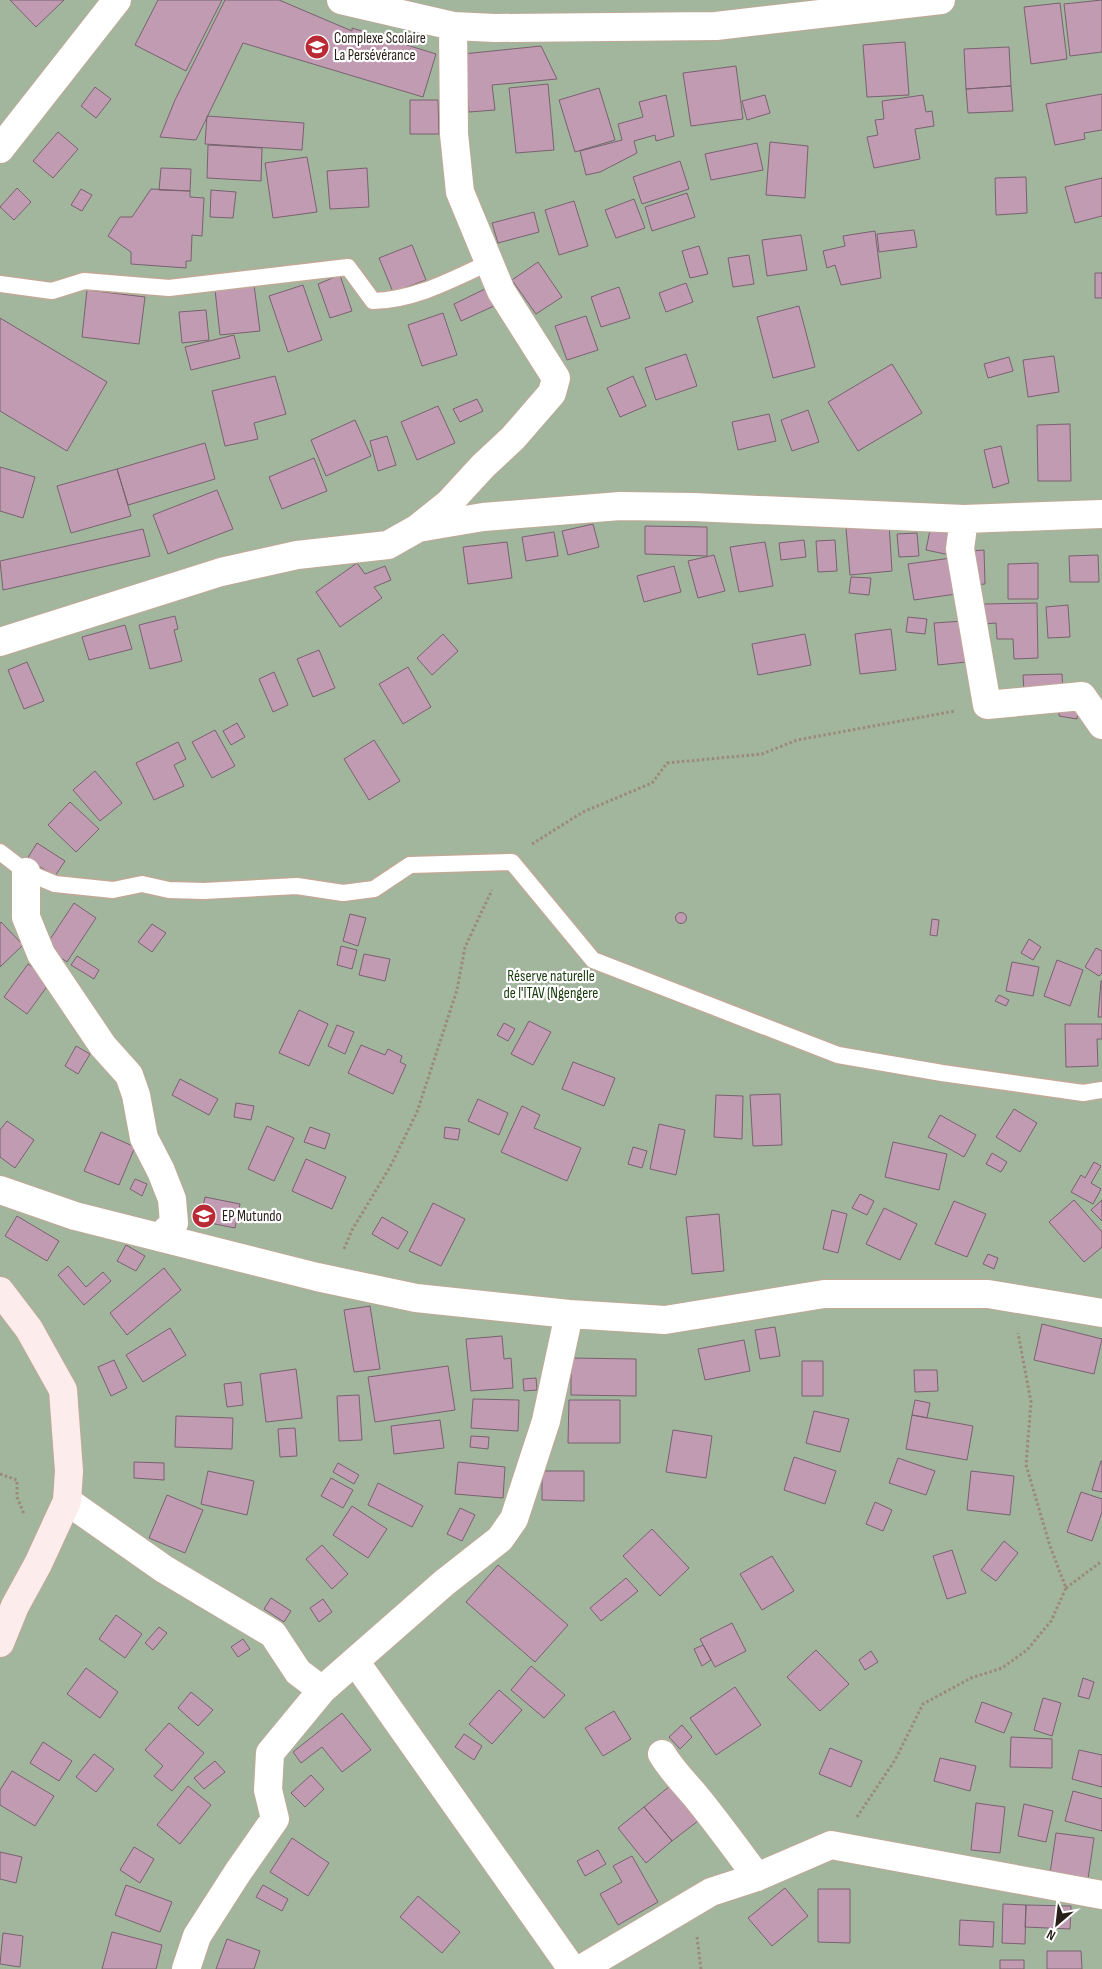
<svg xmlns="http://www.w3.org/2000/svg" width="1102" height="1969" font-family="'Sofia Sans Condensed',sans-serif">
  <rect width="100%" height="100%" fill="#f2dac7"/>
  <!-- green -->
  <path fill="#a2b59d" d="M0,0H1102V1969H0Z"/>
  <!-- building -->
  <path fill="#c09bb2" stroke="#796270" d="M10,0H64L36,27Z
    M158,0H222L186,71L135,45Z
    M225,0H279L352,31V28L436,54L423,97L243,43L196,140L160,137L175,100Z
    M1102,0V52L1070,56L1064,4Z
    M1060,3L1067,59L1031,64L1024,7Z
    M905,42L909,95L867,97L863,45Z
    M541,46L557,79L492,85L495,110L469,112L463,54Z
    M1009,47L1011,86L966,89L964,49Z
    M736,66L743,119L691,126L683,73Z
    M548,84L554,150L516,153L509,88Z
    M1011,86L1013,111L968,113L966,89Z
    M95,87L111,99L96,118L81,106Z
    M599,88L615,140L575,152L559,100Z
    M1102,94V130L1084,133L1085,139L1055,145L1046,104Z
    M666,95L674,136L656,141L655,135L634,141L637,153L600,172L586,175L580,151L622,140L618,124L643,117L639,102Z
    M765,95L770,113L747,120L742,101Z
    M923,95L926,112L932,111L934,126L915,129L920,159L874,168L867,137L878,135L875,120L884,119L882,101Z
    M410,100H438L439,134H410Z
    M207,116L304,123L302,150L205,144Z
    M58,132L78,149L53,178L33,161Z
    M770,142L808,146L805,198L766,195Z
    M757,143L763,170L711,180L705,154Z
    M208,145L262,148L261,181L207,178Z
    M307,157L317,212L273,218L265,163Z
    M680,161L689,189L642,204L633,177Z
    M161,168L191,169L190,191L159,190Z
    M367,168L369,207L330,209L327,171Z
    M1026,177L1027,213L996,215L995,178Z
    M1102,178V216L1075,223L1065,187Z
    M17,188L31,202L14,220L0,207Z
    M81,189L92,195L82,211L71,205Z
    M151,189L190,191V197L204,198L202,236L192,235L191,261H186V268L131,264V252L108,236L120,217H132Z
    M211,190L236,192L233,218L210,217Z
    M687,193L695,217L652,231L645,207Z
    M634,199L645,228L616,238L605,210Z
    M574,201L588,246L559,255L545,210Z
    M534,212L539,232L498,243L492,223Z
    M914,230L917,247L879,252L877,234Z
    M875,231L881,278L841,285L835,265L827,268L823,251L845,246L843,236Z
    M801,235L807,270L767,276L762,240Z
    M412,245L426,280L393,292L379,258Z
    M699,246L708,274L690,278L682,251Z
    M749,255L754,284L733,287L728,258Z
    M538,262L562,297L536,314L512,280Z
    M1095,273H1102V298H1095Z
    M340,275L352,311L330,318L318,284Z
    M686,283L693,302L666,312L659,293Z
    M254,285L260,331L220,335L215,290Z
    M303,285L322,340L288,352L269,296Z
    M619,287L630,318L601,327L591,297Z
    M487,288L494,306L461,321L454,304Z
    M87,290L145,297L139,344L82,337Z
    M799,306L815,367L773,378L757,317Z
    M206,310L209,340L182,343L179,312Z
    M443,313L457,355L422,366L408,325Z
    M586,316L598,350L567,360L555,326Z
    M0,318L107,382L67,451L0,411Z
    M234,335L240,358L191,370L185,347Z
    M686,354L697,386L656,400L645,368Z
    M1054,356L1059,392L1028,397L1023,360Z
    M1009,357L1013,371L988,378L984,364Z
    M892,364L922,413L858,451L828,402Z
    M275,376L286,414L254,423L258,439L225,446L212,391Z
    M633,376L646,406L620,417L607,388Z
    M477,399L483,411L460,422L453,409Z
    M438,406L455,443L417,460L401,422Z
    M808,410L819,442L792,451L781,420Z
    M769,414L776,441L738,450L732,422Z
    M355,420L371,456L326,476L311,440Z
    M1070,424L1071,481H1038L1037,425Z
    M387,436L396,465L378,471L370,441Z
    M205,443L215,479L128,505L117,469Z
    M1001,446L1009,483L993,488L984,450Z
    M314,458L327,491L282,509L269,477Z
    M0,467L35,477L23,518L0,511Z
    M117,469L131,516L71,533L57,486Z
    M217,490L233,529L168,554L153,515Z
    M593,524L599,547L568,555L562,531Z
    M889,524L892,571L850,575L846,528Z
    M645,526L707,527V556L645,554Z
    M143,529L150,556L3,590L0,561Z
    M930,530L954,534L950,555L926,550Z
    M554,532L558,556L526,561L522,537Z
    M917,533L919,556L899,557L897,534Z
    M804,540L806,557L781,560L779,543Z
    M835,540L837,571L818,572L816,541Z
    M507,542L512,578L468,584L463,547Z
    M765,542L773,586L739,592L730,547Z
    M984,550L985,584L972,585L971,551Z
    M714,555L725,591L698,598L688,561Z
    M1098,555L1099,582H1070L1069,556Z
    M951,558L956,594L914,600L908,564Z
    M357,563L365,574L385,566L391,580L374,587L382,598L340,627L316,592Z
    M1038,563V599H1008V564Z
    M674,566L681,592L644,602L637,576Z
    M851,577L871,578L869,595L849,593Z
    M1037,603L1038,658L1014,659L1013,639H997L996,623L984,624V604Z
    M1068,605L1070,637L1048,638L1046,607Z
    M175,616L178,629L174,630L182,661L150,669L139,625Z
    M908,617L927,619L925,634L906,632Z
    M964,621L966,662L938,665L934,623Z
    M125,625L132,649L89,660L82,637Z
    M891,629L896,670L860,674L855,634Z
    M443,634L458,651L432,675L417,658Z
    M805,634L811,665L758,675L752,644Z
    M319,650L335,688L313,697L297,659Z
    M27,662L44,701L24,709L8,670Z
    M408,667L431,707L403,724L379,684Z
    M274,672L288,705L273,712L259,679Z
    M1062,674L1063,692L1024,693L1023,675Z
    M1060,703L1079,705L1077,719L1059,716Z
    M237,723L245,737L231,745L223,731Z
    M215,730L235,766L212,778L192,742Z
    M374,740L400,781L369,800L344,759Z
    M178,742L186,759L174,765L184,786L154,800L136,763Z
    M95,771L122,803L100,821L73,790Z
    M70,802L99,829L76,852L48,825Z
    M37,843L65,861L55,876L27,859Z
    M74,903L96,918L67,962L45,947Z
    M675.5 918a5.5 5.5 0 1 1 11 0a5.5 5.5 0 1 1-11 0Z
    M350,914L366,918L358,946L343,941Z
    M932,919L939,920L937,936L930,935Z
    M1,922L23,945L0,967V923Z
    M152,924L166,933L152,952L138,942Z
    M1029,939L1041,947L1033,960L1021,953Z
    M341,946L357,950L352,969L337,965Z
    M1096,948L1102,951V973L1099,976L1085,967Z
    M364,954L390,959L385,981L359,975Z
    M77,956L99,970L94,979L71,965Z
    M1057,960L1083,970L1070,1006L1044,996Z
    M1012,962L1039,967L1033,996L1006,991Z
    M28,964L51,981L27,1014L4,997Z
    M1101,981H1102V1017H1098Z
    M999,995L1009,1000L1006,1006L995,1001Z
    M299,1010L328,1024L309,1066L279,1053Z
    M529,1021L551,1032L533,1065L511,1054Z
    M504,1023L515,1029L508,1041L497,1035Z
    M1065,1024H1102V1039H1097L1098,1066L1066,1067Z
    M337,1025L354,1032L345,1054L328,1046Z
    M361,1045L385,1055L388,1049L402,1056L400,1062L406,1065L393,1094L348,1073Z
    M76,1046L90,1054L78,1074L65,1066Z
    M573,1062L615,1078L604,1106L562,1089Z
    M180,1079L218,1099L209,1115L172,1095Z
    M780,1094L782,1145L753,1146L750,1095Z
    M716,1095L743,1096L742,1139L714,1137Z
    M478,1099L508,1113L499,1135L468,1121Z
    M236,1103L254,1106L251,1120L234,1117Z
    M522,1106L540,1115L534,1128L581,1148L567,1181L501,1152Z
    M1014,1109L1037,1123L1020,1152L996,1137Z
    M940,1115L976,1135L964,1157L928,1137Z
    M7,1121L34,1140L15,1168L0,1157V1130Z
    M659,1124L685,1130L676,1175L650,1169Z
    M267,1126L294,1138L274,1181L248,1169Z
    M310,1127L330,1134L325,1149L304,1142Z
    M445,1127L460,1129L458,1140L444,1138Z
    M101,1132L135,1147L119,1185L84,1171Z
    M893,1142L947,1154L939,1190L885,1177Z
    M633,1147L647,1151L642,1168L628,1164Z
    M992,1153L1007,1162L1001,1172L986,1164Z
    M306,1159L346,1177L332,1209L292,1191Z
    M1094,1162L1101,1166L1091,1183L1101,1189L1093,1204L1071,1192L1081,1175L1085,1178Z
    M135,1179L147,1184L142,1196L130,1189Z
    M860,1194L874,1201L867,1215L852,1208Z
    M205,1197L240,1204L235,1228L200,1221Z
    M1074,1200L1102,1232V1247L1084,1262L1049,1222Z
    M1102,1200V1221L1091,1210Z
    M954,1201L986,1214L967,1257L935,1244Z
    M433,1203L465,1219L441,1266L409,1251Z
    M884,1208L917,1224L900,1260L866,1244Z
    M832,1210L847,1214L838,1253L823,1249Z
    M719,1214L724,1271L692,1274L686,1217Z
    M17,1216L59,1241L47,1261L5,1236Z
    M382,1217L408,1232L398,1249L372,1234Z
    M126,1245L145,1256L136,1271L117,1261Z
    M988,1254L998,1258L994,1269L983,1264Z
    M68,1266L86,1287L103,1272L111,1281L84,1305L58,1275Z
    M164,1268L181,1290L127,1335L110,1313Z
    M370,1306L380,1369L354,1372L344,1310Z
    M1042,1324L1102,1339L1094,1374L1034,1360Z
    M775,1327L780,1356L760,1359L755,1330Z
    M170,1328L186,1355L143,1382L126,1355Z
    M502,1336L504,1359L511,1358L513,1388L471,1391L466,1339Z
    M744,1340L750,1371L705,1380L698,1349Z
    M571,1358L636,1359V1396L571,1395Z
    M114,1360L127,1388L111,1396L98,1367Z
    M802,1361H823V1396H802Z
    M448,1366L455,1410L375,1422L368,1377Z
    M296,1369L302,1418L266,1422L260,1374Z
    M914,1370H937L938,1391L915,1392Z
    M536,1378L537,1390L524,1391L523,1379Z
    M241,1382L243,1405L227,1407L224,1384Z
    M359,1395L362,1440L339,1441L337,1396Z
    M473,1399L519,1400L518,1431L471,1428Z
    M569,1400H620V1443H568Z
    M915,1400L930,1403L927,1418L912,1415Z
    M814,1411L849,1419L840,1452L806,1443Z
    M912,1415L973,1426L967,1460L906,1449Z
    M176,1416L233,1418L232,1449L175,1447Z
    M440,1420L444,1448L394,1454L391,1426Z
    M295,1428L297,1456L280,1457L278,1429Z
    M673,1430L712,1436L706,1478L666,1472Z
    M471,1436L489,1437L488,1449L470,1447Z
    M794,1457L836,1471L825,1504L784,1490Z
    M898,1458L935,1471L926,1495L889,1483Z
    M1101,1461H1102V1492L1092,1490Z
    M134,1462L164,1463V1480L134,1478Z
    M458,1462L505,1467L503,1498L455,1494Z
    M338,1463L359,1475L354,1484L333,1472Z
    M208,1471L254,1481L247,1515L201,1504Z
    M542,1471H584V1501L542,1500Z
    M971,1471L1014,1476L1010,1515L967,1510Z
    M331,1478L353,1490L343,1508L321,1496Z
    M378,1483L423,1506L412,1527L368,1505Z
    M1081,1492L1102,1499V1512L1092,1541L1067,1532Z
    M167,1495L203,1510L185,1553L149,1538Z
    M875,1502L892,1510L883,1531L866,1524Z
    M352,1506L387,1529L368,1558L333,1535Z
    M460,1508L475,1515L462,1541L447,1534Z
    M652,1529L689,1568L660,1596L623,1556Z
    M1004,1541L1018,1553L996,1581L981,1570Z
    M322,1545L348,1574L332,1589L306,1559Z
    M952,1550L966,1593L947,1599L933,1556Z
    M772,1556L794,1591L762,1610L740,1574Z
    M498,1565L568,1625L535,1662L466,1602Z
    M626,1578L638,1591L601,1621L590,1608Z
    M271,1598L291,1611L284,1622L264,1609Z
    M323,1599L332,1612L319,1622L310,1608Z
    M116,1615L142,1634L125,1658L99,1639Z
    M732,1623L746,1651L715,1667L700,1639Z
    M159,1627L167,1633L153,1650L145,1643Z
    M243,1639L250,1649L238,1657L231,1647Z
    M703,1645L711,1660L702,1666L694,1649Z
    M816,1650L849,1684L820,1711L787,1677Z
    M871,1651L878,1662L865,1670L859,1660Z
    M531,1666L565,1695L544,1718L511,1690Z
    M86,1668L118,1692L100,1718L67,1694Z
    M1083,1678L1094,1682L1089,1699L1078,1696Z
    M735,1687L761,1725L716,1755L690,1718Z
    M499,1690L522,1710L492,1744L469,1724Z
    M191,1692L213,1710L198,1726L178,1708Z
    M1043,1698L1061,1703L1052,1736L1034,1730Z
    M982,1702L1012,1713L1004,1733L975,1722Z
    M614,1711L631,1739L603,1756L585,1728Z
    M342,1713L371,1750L342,1772L322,1747L301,1763L293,1752Z
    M169,1723L204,1753L172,1791L154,1776L163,1766L145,1750Z
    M682,1725L692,1737L680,1749L669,1737Z
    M464,1734L482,1746L474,1760L455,1747Z
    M1011,1737L1052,1739V1768L1010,1767Z
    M43,1742L72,1761L59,1781L30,1763Z
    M830,1748L862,1761L851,1787L819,1774Z
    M1079,1750L1102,1755V1787L1072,1779Z
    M94,1754L114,1769L96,1792L76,1777Z
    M940,1758L976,1766L970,1791L934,1781Z
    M215,1761L225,1772L204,1789L194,1778Z
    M12,1771L54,1796L35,1826L0,1805V1790Z
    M311,1775L324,1789L305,1807L291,1793Z
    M188,1786L211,1805L180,1844L157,1825Z
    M670,1786L698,1821L672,1841L644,1807Z
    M1073,1791L1102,1799V1831L1065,1821Z
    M976,1803L1005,1807L1000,1853L971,1850Z
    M1024,1804L1053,1811L1046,1842L1018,1836Z
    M644,1807L672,1841L646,1863L618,1828Z
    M1056,1833L1094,1838L1087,1886L1049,1880Z
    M292,1838L329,1863L308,1896L270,1872Z
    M134,1847L154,1859L140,1883L120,1870Z
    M598,1850L606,1864L585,1876L577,1861Z
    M0,1852L22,1857L16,1883L0,1879Z
    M632,1856L658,1902L618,1925L600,1894L622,1882L613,1866Z
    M126,1885L172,1902L160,1932L115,1915Z
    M263,1885L288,1899L282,1911L256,1897Z
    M785,1888L808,1916L772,1946L748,1918Z
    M818,1889H850V1943L818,1942Z
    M418,1896L460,1932L442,1953L400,1917Z
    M1003,1904L1026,1905L1025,1944L1002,1943Z
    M1026,1905L1071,1906L1070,1929L1025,1927Z
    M960,1920L994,1922L993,1947L959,1945Z
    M112,1932L162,1945L156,1969H102Z
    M3,1933L23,1936L20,1967L0,1964Z
    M227,1939L260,1951L254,1969H216Z
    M1047,1951H1081L1082,1969H1047Z
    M1000,1960H1024V1969H1000Z"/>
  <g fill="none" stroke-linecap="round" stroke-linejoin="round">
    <defs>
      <path id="service" d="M0,284L52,291L84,281L169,288L348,267L373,301C415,300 451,280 488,263
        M0,852L26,872L55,884L113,890L142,884L169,890L204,891L297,886L343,893L374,889L410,865L512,862L593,960L838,1055L942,1073L1083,1093L1102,1090"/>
      <path id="minor" d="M341,0L453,26L495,28L716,26L941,0
        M964,519L960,549L987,705L1082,696L1102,725
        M419,527L449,503L483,466L513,438L552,393L556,378L501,291L460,192L454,134L453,26
        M0,642L221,572L297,555L388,545L418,528L483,517L620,506L693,507L964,519L1102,514
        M26,872V917L41,954L103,1046L129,1075L136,1095L144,1138L161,1171L172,1199L174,1223L160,1237
        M0,1190L75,1216L317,1277L416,1298L569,1314L665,1320L824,1294H988L1102,1313
        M67,1501L164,1569L273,1634L298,1672L322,1690L444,1583L500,1539L514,1519L546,1421L569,1314
        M355,1661L572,1969
        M662,1754C672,1771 686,1784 698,1799C719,1825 738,1851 757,1877
        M186,1969L197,1936L238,1872L275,1819L268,1790L270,1753L322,1690
        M581,1969L711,1892L757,1877L831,1845L1102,1895"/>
      <path id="tertiary" d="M0,149L117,0"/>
      <path id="secondary" d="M0,1291L29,1329L63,1390L69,1471L67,1501L38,1564L15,1606L0,1643"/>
    </defs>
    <!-- service casing -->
    <use href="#service" stroke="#c0a997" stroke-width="19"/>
    <!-- minor casing -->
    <use href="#minor" stroke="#c0a997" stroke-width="30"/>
    <!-- tertiary casing -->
    <use href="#tertiary" stroke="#c0a997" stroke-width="30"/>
    <!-- secondary casing -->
    <use href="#secondary" stroke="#c0a997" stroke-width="30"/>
    <!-- path -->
    <path stroke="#9b8a7c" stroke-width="3" stroke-dasharray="2.5 2.5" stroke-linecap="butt" d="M532,844L583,812L652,783L667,763L762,754L797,740L955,711
      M344,1249L352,1230L390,1167L417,1112L457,990L465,947L492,890
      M0,1474L17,1480V1497L24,1514
      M1066,1588L1102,1561
      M857,1817L895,1760L923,1704L971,1678L1002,1668L1027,1650L1051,1621L1066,1588L1050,1546L1026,1465L1031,1402L1018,1333
      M697,1937L701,1969"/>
    <!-- service -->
    <use href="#service" stroke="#fff" stroke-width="16"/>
    <!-- minor -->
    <use href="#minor" stroke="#fff" stroke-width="28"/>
    <!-- tertiary -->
    <use href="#tertiary" stroke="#fff" stroke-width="28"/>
    <!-- secondary -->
    <use href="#secondary" stroke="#fceceb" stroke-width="28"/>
  </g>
  <!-- icons -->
  <defs>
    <symbol id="school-disc" viewBox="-11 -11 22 22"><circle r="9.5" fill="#ba2a35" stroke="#fff"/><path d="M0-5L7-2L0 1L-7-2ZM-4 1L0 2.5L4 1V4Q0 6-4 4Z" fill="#fff"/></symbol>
  </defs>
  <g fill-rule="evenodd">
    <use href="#school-disc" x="303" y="33" width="28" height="28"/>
    <use href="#school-disc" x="190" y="1202" width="28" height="28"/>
  </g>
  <g text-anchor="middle" stroke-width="4.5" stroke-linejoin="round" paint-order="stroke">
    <!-- poi labels -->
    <g font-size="15" fill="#281f18" stroke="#fff" text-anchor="start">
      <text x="334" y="43">Complexe Scolaire<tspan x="334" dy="17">La Persévérance</tspan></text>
      <text x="222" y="1221">EP Mutundo</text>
    </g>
    <!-- park labels -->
    <g font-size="15" fill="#173a0b" stroke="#fff">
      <text x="551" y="981">Réserve naturelle<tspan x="551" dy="17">de l'ITAV (Ngengere</tspan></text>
    </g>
  </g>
  <!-- north arrow -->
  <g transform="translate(1057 1924) rotate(208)" stroke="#ffffff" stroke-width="4" paint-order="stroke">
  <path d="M0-4L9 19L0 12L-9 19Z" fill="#281f18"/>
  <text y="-8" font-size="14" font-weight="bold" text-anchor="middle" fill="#281f18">N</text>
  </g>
</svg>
